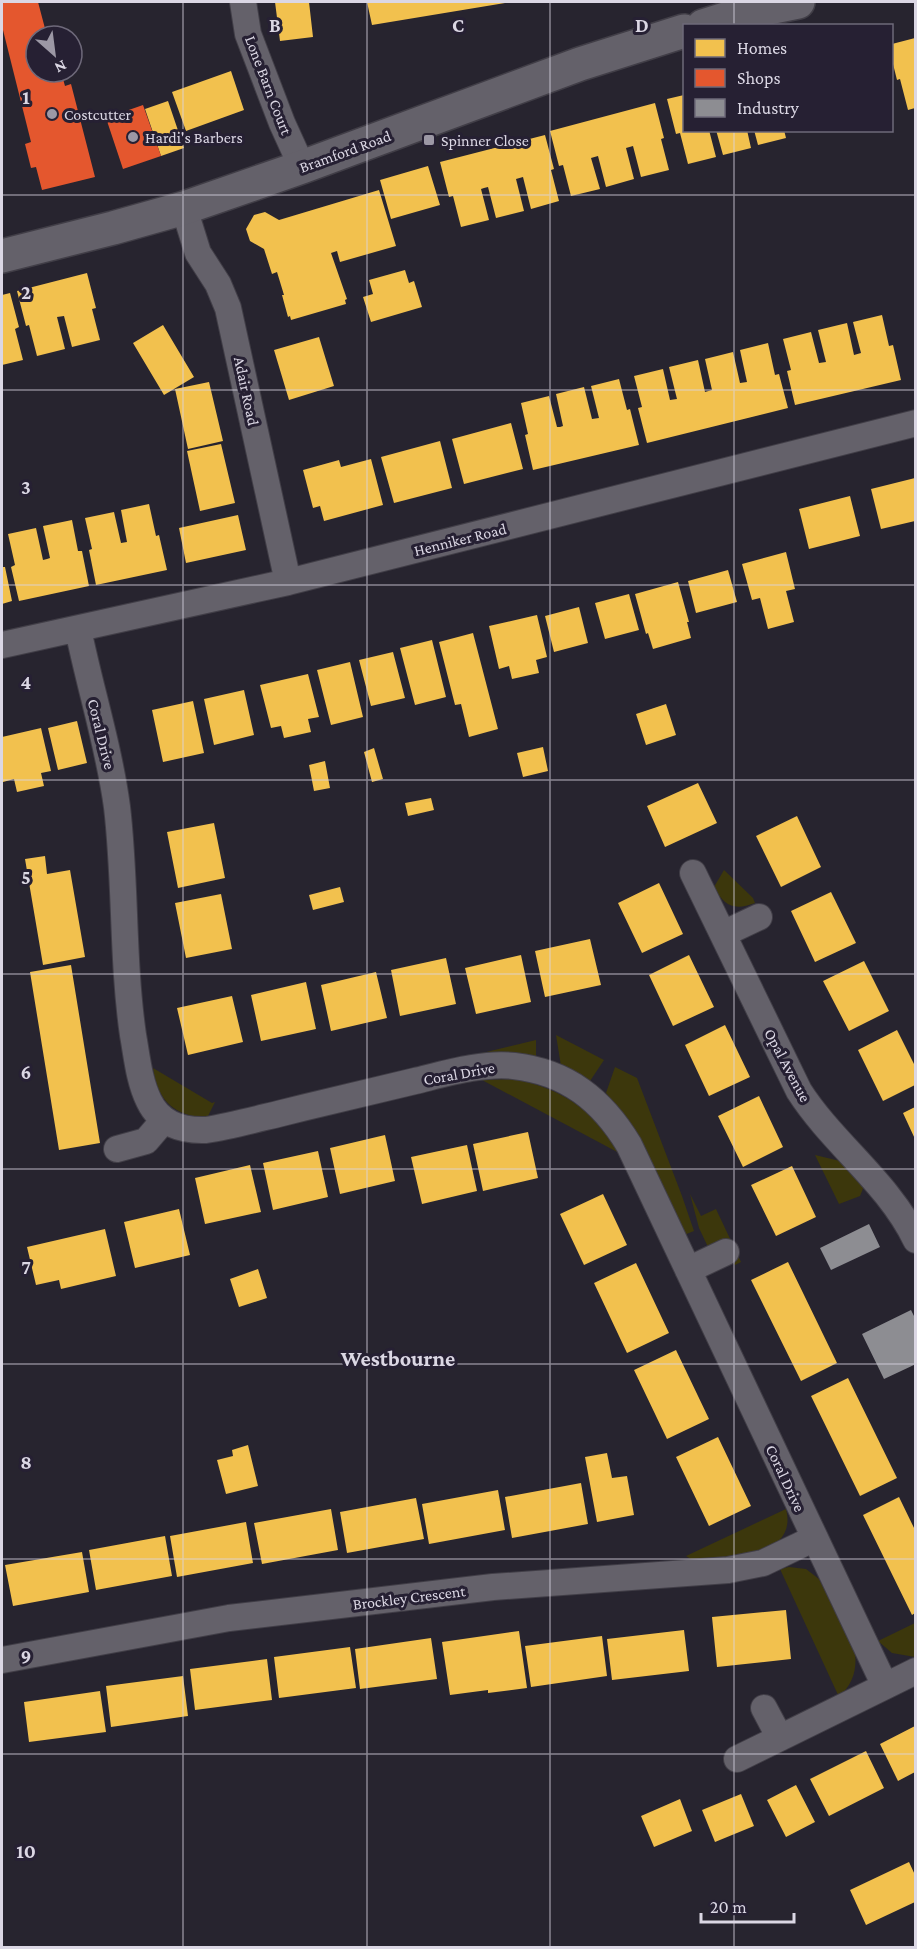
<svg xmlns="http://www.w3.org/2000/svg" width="917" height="1949" font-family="'Crimson Pro',serif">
  <rect width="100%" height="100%" fill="#27242f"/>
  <!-- grass -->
  <path fill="#3c370c" d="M724,870L753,898L755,903C734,911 724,906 714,887Z
    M556,1035L604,1060L590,1081L561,1066Z
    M536,1040V1058L514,1053L478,1054Z
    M615,1067L637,1078L682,1196L694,1231L684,1235L626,1118L606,1093Z
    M153,1068L212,1103L215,1102L207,1118C174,1116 157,1100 153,1068Z
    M515,1079C567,1091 592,1110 621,1154L482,1080Z
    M815,1155L840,1161L864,1186L860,1196L839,1204Z
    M690,1194L701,1216L716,1209L741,1262L735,1265L724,1242L708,1247L699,1228Z
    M786,1509C799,1559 725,1558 694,1561L686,1556Z
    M789,1567L806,1569L819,1579L855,1652C857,1670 853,1684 839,1697L780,1569Z
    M915,1623V1657L892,1653L878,1641Z"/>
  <!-- homes -->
  <path fill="#f2c14e" d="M275,2H309L313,37L280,41Z
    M367,2H505V3L372,25Z
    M915,38V108L908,110L900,79L897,80L892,60V44Z
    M231,71L244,110L186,131L172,92Z
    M684,95V130H709L716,157L688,164L680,133L676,134L667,99Z
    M168,101L184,148L161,156L145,109Z
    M655,103L664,138L661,139L669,170L641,177L633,146L626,148L634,179L606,187L598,156L591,158L600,189L571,196L563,165L559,166L550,131Z
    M716,130H747L751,148L723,155Z
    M754,130H784L786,138L758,145Z
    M545,135L554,169L551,170L559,201L531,209L523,177L516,179L524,211L496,218L488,187L484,188L481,189L489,220L461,227L453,196L449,197L440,162Z
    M428,166L440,205L391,219L380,180Z
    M379,190L396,246L340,262L337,251L331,253L347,299L345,300L346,304L291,320L290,316L288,317L282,295H284L277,272L272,274L264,249L250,241L246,229L254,215L265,212L279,220Z
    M405,270L409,283L414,281L422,307L371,322L363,297L373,294L369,280Z
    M87,273L96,308L92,309L100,340L72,347L64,316L57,317L65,349L37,356L29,325L26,326L17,291Z
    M10,293L19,327L15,329L23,360L2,365V295Z
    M882,315L889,346L893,345L901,380L795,405L787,371L791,370L783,339L811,332L819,363L826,362L818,330L847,323L854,355L861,353L853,322Z
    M163,325L194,377L164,395L133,343Z
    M319,337L334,386L289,400L274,350Z
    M768,343L775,375L779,374L788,408L647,443L638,408L642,407L634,376L663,369L670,400L677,399L669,367L698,360L705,392L712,390L705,359L733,352L740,383L747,382L740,350Z
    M619,379L627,410L630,409L639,445L533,470L525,435L528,434L521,403L549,396L557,427H560L563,426L556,394L584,387L592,419L599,418L591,386Z
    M209,382L223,441L188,449L175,389Z
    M511,423L523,469L464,484L452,439Z
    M440,441L452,488L394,503L381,457Z
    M221,444L235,503L200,511L187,451Z
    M371,459L383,505L324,521L320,506L313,508L303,470L339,460L341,467Z
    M915,478V521L881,529L871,489Z
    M850,496L860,536L809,549L799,509Z
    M149,504L156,536L159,535L167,570L96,585L89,550L92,549L85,518L114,512L121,543L127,542L121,510Z
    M238,515L246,550L186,563L179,528Z
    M72,520L78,551H82L89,586L19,601L11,567L15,565L8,534L36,528L43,560L47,559L50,558L43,526Z
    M786,552L795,589L786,591L794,622L768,629L760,598L752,600L742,564Z
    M2,567H5L12,601L2,604Z
    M728,570L737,602L696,613L688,581Z
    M678,582L689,622H687L691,638L653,649L648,633L646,634L635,594Z
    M629,594L639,630L605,639L595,603Z
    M579,607L588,643L554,652L545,616Z
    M537,615L547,657L536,660L539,673L512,679L509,666L499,669L489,626Z
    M473,633L498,729L469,737L461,704L455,705L439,642Z
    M432,640L446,697L415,705L400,648Z
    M393,652L405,698L371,706L359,660Z
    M350,662L363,717L331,725L317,670Z
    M308,674L319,717L308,719L311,732L284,738L281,726L271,728L260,685Z
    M244,690L254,735L214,745L204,699Z
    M193,701L204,753L163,762L152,710Z
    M666,704L676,735L646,745L636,714Z
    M77,721L87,763L58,770L48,728Z
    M41,728L51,771L41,773L44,786L17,792L14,779L3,782L2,737Z
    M543,747L548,771L523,777L517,753Z
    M374,748L383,779L372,782L364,752Z
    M325,761L330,788L314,791L309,765Z
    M698,783L717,823L665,847L647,806Z
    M431,798L434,810L408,816L405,803Z
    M797,816L821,867L781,887L756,836Z
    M214,823L225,878L178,888L167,832Z
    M45,856L47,874L70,870L85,957L43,965L25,859Z
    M659,883L683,934L642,953L618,903Z
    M340,887L344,902L313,910L309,895Z
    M831,892L856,943L815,962L791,911Z
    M221,894L232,949L186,958L175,903Z
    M590,939L601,985L545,997L535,951Z
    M521,955L531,1002L476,1014L465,968Z
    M689,955L714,1007L673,1026L649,975Z
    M446,958L456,1004L400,1016L391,970Z
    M864,961L889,1011L849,1031L823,981Z
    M71,965L100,1143L59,1150L30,972Z
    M376,972L387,1018L331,1031L321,985Z
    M306,982L316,1029L261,1041L251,995Z
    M232,996L243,1042L188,1055L177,1008Z
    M725,1025L750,1077L709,1096L685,1045Z
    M897,1030L915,1066V1085L883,1101L858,1050Z
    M759,1096L783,1147L743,1167L718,1116Z
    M915,1107V1139L903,1113Z
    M528,1132L538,1178L483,1191L473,1144Z
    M385,1135L395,1181L340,1194L330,1148Z
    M467,1145L477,1191L422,1204L411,1157Z
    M318,1151L328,1197L273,1210L263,1163Z
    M250,1165L261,1212L205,1224L195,1178Z
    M792,1166L816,1217L776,1236L751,1185Z
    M603,1194L627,1245L584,1265L560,1214Z
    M179,1209L190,1255L135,1268L124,1222Z
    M105,1229L116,1276L61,1289L59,1280L36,1285L27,1247Z
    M788,1262L837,1363L801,1381L751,1280Z
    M636,1263L669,1333L627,1353L594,1283Z
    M258,1269L267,1298L239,1307L230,1279Z
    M676,1350L709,1419L667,1439L634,1370Z
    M848,1378L897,1478L860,1496L811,1396Z
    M718,1437L751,1506L709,1526L676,1457Z
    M248,1445L258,1486L226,1494L217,1460L233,1456L232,1450Z
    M607,1453L612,1478L627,1476L634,1515L597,1522L585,1457Z
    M581,1483L588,1524L512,1538L505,1497Z
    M498,1490L505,1530L429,1544L422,1504Z
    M899,1497L915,1530V1613L912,1615L863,1515Z
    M416,1498L424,1539L347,1553L340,1512Z
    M331,1509L338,1550L262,1564L254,1523Z
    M246,1522L253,1563L177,1577L170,1536Z
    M165,1536L172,1576L96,1590L89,1550Z
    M82,1552L89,1592L13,1606L5,1565Z
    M786,1610L791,1659L717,1667L712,1617Z
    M684,1630L689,1671L612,1680L607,1639Z
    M519,1631L527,1688L488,1693V1690L450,1695L442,1642Z
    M602,1636L607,1676L531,1687L525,1646Z
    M431,1638L437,1679L360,1689L355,1649Z
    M350,1647L356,1688L279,1698L274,1657Z
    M267,1659L272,1700L195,1710L190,1669Z
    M183,1676L188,1716L111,1727L106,1686Z
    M100,1691L106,1732L29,1742L24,1702Z
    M915,1726V1772L898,1781L880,1744Z
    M866,1751L884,1788L829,1816L810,1779Z
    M796,1785L815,1822L786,1837L767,1800Z
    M741,1794L754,1826L715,1842L702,1810Z
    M680,1799L692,1831L654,1847L641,1816Z
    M909,1862L915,1875V1902L866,1925L850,1890Z"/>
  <!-- shops -->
  <path fill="#e4572e" d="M2,2H38L47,36H36V72H61L65,86L71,84L95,177L42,190L36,167L31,168L25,144L31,142L2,26Z
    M143,105L161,156L123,169L106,118Z"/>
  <!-- industry -->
  <path fill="#8d8d92" d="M869,1224L880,1247L831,1270L820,1248Z
    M911,1310L916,1320V1364L884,1379L862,1334Z"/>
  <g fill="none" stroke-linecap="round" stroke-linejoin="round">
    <defs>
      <path id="street" d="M243,2L248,34L282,123L302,167
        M184,208L198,253L218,284L228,308L288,582
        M78,629C90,688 109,747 117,807C126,883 122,959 133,1035C137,1057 139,1081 149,1101C160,1124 182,1131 206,1130C231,1126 257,1119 282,1113C326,1102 370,1092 415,1081C444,1074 484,1062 514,1066C567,1072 602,1100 629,1145L885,1686
        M2,645L288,582L916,423
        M693,873L799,1091C833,1144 888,1182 916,1240
        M723,934L759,917
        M117,1149L146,1141L164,1120
        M688,1270L726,1252
        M2,1660L229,1618L493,1587L728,1570L763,1563L815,1538
        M764,1708L780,1738
        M737,1759L916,1671"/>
      <path id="secondary" d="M703,26L744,13L798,2
        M2,256L113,228L184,208L302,167L580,64L684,31"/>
    </defs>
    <!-- street casing -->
    <use href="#street" stroke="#413e47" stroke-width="28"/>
    <!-- secondary casing -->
    <use href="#secondary" stroke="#413e47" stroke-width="36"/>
    <!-- street -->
    <use href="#street" stroke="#64616a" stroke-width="26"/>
    <!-- secondary -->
    <use href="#secondary" stroke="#64616a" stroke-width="33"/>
  </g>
  <!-- grid -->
  <path fill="none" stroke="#dbd7e4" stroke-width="1.5" stroke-opacity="0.55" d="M183,2V1948M367,2V1948M550,2V1948M734,2V26M734,130V1948M2,195H916M2,390H916M2,585H916M2,780H916M2,974H916M2,1169H916M2,1364H916M2,1559H916M2,1754H916"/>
  <!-- markers -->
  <g fill="#9c98a5" stroke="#262033" stroke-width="2">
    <circle cx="52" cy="114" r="6"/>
    <circle cx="133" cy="137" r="6"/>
    <rect x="423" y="134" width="12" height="12" rx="3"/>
  </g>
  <g text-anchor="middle" stroke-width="6" stroke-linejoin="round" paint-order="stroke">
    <!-- street labels -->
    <g font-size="16" fill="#dbd7e4" stroke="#262033">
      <text transform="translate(269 85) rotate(69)" y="6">Lone Barn Court</text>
      <text transform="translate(345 151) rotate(-20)" y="6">Bramford Road</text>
      <text transform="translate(247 391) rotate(78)" y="6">Adair Road</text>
      <text transform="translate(460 539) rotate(-14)" y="6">Henniker Road</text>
      <text transform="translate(102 734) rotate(76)" y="6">Coral Drive</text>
      <text transform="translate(788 1065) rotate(62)" y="6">Opal Avenue</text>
      <text transform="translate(459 1073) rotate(-10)" y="6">Coral Drive</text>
      <text transform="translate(786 1478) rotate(65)" y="6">Coral Drive</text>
      <text transform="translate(409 1597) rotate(-7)" y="6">Brockley Crescent</text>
    </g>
    <!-- poi labels -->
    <g font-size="16" fill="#dbd7e4" stroke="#262033" text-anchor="start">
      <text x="64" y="120">Costcutter</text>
      <text x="145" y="143">Hardi's Barbers</text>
      <text x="441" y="146">Spinner Close</text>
    </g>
    <!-- district labels -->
    <g font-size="22" font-weight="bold" fill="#dbd7e4" stroke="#262033">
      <text x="398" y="1366">Westbourne</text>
    </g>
  </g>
  <g font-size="20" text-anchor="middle" font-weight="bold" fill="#dbd7e4" stroke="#262033" stroke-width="6" stroke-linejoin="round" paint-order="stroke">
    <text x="275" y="32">B</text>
    <text x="458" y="32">C</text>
    <text x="642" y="32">D</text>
    <text x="26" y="104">1</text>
    <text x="26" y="299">2</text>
    <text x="26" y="494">3</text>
    <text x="26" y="689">4</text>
    <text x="26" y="884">5</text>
    <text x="26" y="1079">6</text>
    <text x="26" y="1274">7</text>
    <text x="26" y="1469">8</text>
    <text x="26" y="1663">9</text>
    <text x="26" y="1858">10</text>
  </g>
  <!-- border -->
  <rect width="917" height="1949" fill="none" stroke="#dbd7e4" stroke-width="6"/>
  <!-- legend -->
  <rect x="683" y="24" width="210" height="108" fill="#262033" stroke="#6e697a" stroke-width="1.5"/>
  <rect x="695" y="39" width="30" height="18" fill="#f2c14e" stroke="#6e697a" stroke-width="1.5"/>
  <text x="737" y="54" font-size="18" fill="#dbd7e4">Homes</text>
  <rect x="695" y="69" width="30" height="18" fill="#e4572e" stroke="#6e697a" stroke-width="1.5"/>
  <text x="737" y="84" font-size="18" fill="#dbd7e4">Shops</text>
  <rect x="695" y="99" width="30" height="18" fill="#8d8d92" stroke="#6e697a" stroke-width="1.5"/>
  <text x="737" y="114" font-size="18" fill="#dbd7e4">Industry</text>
  <!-- north arrow -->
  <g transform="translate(54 54) rotate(152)"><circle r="28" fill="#262033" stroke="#6e697a" stroke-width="1.5"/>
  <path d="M0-4.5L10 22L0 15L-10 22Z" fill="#9c98a5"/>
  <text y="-9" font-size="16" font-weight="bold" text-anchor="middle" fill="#dbd7e4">N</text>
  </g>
  <!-- scale -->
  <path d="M701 1913v9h93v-9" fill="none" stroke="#dbd7e4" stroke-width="3"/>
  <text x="710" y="1913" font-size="18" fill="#dbd7e4" stroke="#262033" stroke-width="4.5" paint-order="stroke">20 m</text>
</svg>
